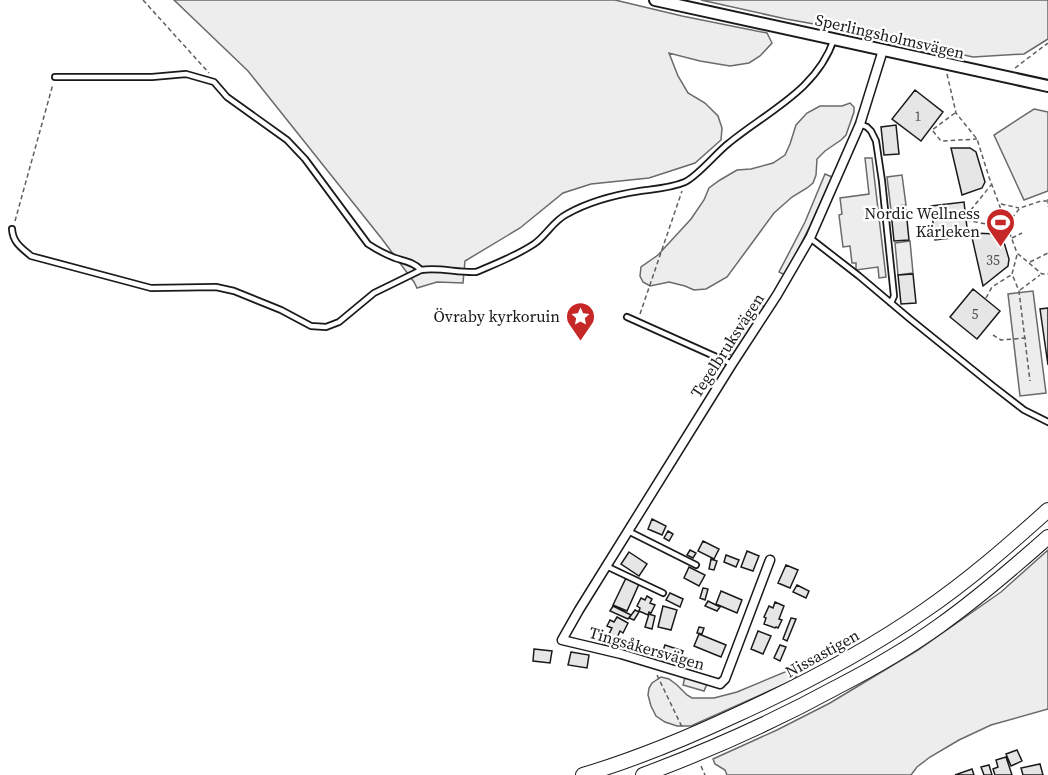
<svg xmlns="http://www.w3.org/2000/svg" width="1048" height="775" font-family="'Source Serif 4',serif">
  <rect width="100%" height="100%" fill="#fff"/>
  <!-- built -->
  <path fill="#ededed" stroke="#6a6a6a" stroke-width="1.5" d="M174,0H615L682,16L767,33L772,43L760,56L749,63L730,66L700,61L669,53L678,76L688,93L705,103L718,116L722,128L721,140L695,163L649,178L591,184L563,193L520,228L465,261L463,283L437,282L417,288L414,282L382,239L248,71Z
    M701,0H1048V39L1024,54L973,57L859,32L786,19Z
    M850,103L854,107V112L846,135L841,140L825,151L817,159L816,175L813,183L807,188L792,197L774,213L727,277L706,289L694,290L685,286L669,282L650,286L643,282L640,276L641,267L658,255L691,219L704,200L709,188L720,180L737,170L751,169L773,163L785,155L790,144L796,125L807,113L820,106H842Z
    M1034,109L1048,112V191L1024,200L994,135Z
    M865,158H872L886,277L879,278L878,267L856,270V263H852L850,246L843,247L839,215L842,214L840,198L869,194Z
    M825,174L832,177L810,226L785,275L779,272L805,222Z
    M902,175L906,205L898,206V210H891L887,177Z
    M910,241L913,273L898,275L895,243Z
    M1033,291L1046,393L1020,396L1008,294Z
    M760,304L765,307L732,356L728,353Z
    M1048,550V709L991,725L959,740L930,757L917,767L911,775H727L725,770L715,764L713,759L777,730L830,703L918,650L1001,592Z
    M792,669L798,672L796,677L789,682L691,726H677L665,722L656,716L651,706L648,695L649,688L652,683L661,677L669,679L677,685L687,695L692,698H714L737,692Z
    M685,677L707,684L704,691L683,685Z"/>
  <!-- building -->
  <path fill="#e6e6e6" stroke="#1a1a1a" stroke-width="1.5" d="M915,90L943,112L921,141L892,119Z
    M896,125L899,154L884,155L881,127Z
    M951,148H970L976,152L985,182L982,188L962,195Z
    M964,202L968,236L935,240L931,206Z
    M906,210L909,240L894,241L891,212Z
    M971,233L998,234L1001,236L1003,239L1009,259L1008,266L983,286Z
    M913,274L916,303L901,304L898,275Z
    M973,289L1000,311L977,339L950,317Z
    M1048,308V365L1040,309Z
    M652,519L666,526L662,535L648,529Z
    M668,531L673,534L669,541L664,538Z
    M703,541L719,549L714,559L698,551Z
    M690,550L696,553L693,558L687,555Z
    M747,551L759,556L753,571L741,567Z
    M629,552L647,564L639,576L621,564Z
    M726,555L739,560L736,567L724,562Z
    M711,559L717,561L714,570L709,569Z
    M786,565L798,570L790,588L778,583Z
    M689,567L705,575L699,586L684,578Z
    M626,578L639,584L627,611L613,605Z
    M797,585L809,591L806,598L793,592Z
    M703,588L708,589L705,600L700,598Z
    M721,591L742,600L737,613L716,604Z
    M670,593L683,599L680,607L666,600Z
    M647,596L652,599L650,603L655,605L651,613L649,612L648,615L639,611L640,608L637,606L641,598L645,600Z
    M708,601L720,607L717,611L705,606Z
    M775,602L784,606L779,619L782,620L778,628L776,627L775,628L764,624L766,618L764,617L769,606L773,608Z
    M613,606L631,615L628,619L610,611Z
    M663,606L677,610L671,630L658,627Z
    M635,610L639,612L634,620L629,618Z
    M649,614L655,616L652,629L645,627Z
    M617,617L628,623L623,633L620,631L616,640L608,636L612,628L607,626L610,620L614,622Z
    M791,618L796,619L787,641L783,639Z
    M699,627L704,628L702,634L697,633Z
    M758,631L771,636L763,654L751,649Z
    M602,633L616,640L612,648L598,641Z
    M699,634L726,645L721,657L694,646Z
    M665,645L683,651L679,662L661,656Z
    M780,645L786,647L780,661L774,658Z
    M534,649L552,651L550,663L533,661Z
    M571,652L589,655L587,668L568,665Z
    M1017,750L1022,761L1011,766L1006,754Z
    M1006,757L1012,775H995L993,769L998,767L996,760Z
    M1040,764L1043,775H1023L1021,768Z
    M989,765L992,775H984L981,767Z
    M972,769L974,775H955Z"/>
  <g fill="none" stroke-linecap="round" stroke-linejoin="round">
    <defs>
      <path id="service" d="M55,77H152L186,74L214,82L227,97L287,140L305,159L368,244C377,250 385,254 395,258C404,261 414,262 421,270C439,267 458,273 476,272C495,264 516,256 534,244C546,236 553,221 567,214C590,201 614,195 640,191C655,189 671,188 685,182C699,175 716,153 729,143C768,111 817,90 834,39
        M860,124L867,127L871,131L876,141L882,181L894,296L891,303
        M12,229C13,243 22,248 31,256L151,288L216,287L234,291L281,310L311,326L326,327L339,322L374,293L421,270
        M810,238L859,276L910,319L993,386L1024,410L1048,422
        M627,317L732,364
        M628,531L696,565
        M606,566L663,593"/>
      <path id="minor" d="M770,560L725,679L720,684L621,654L562,640L579,610L732,364L777,295L810,238L860,124L883,50"/>
      <path id="tertiary" d="M655,0L1048,86"/>
      <path id="trunk" d="M583,775C636,759 687,738 736,715C802,685 865,652 924,611C968,581 1008,546 1048,510
        M643,775C710,750 775,721 837,687C872,669 907,649 939,626C977,599 1013,568 1048,537"/>
    </defs>
    <!-- service casing -->
    <use href="#service" stroke="#1a1a1a" stroke-width="8"/>
    <!-- minor casing -->
    <use href="#minor" stroke="#1a1a1a" stroke-width="11"/>
    <!-- tertiary casing -->
    <use href="#tertiary" stroke="#1a1a1a" stroke-width="14"/>
    <!-- trunk casing -->
    <use href="#trunk" stroke="#1a1a1a" stroke-width="16"/>
    <!-- path -->
    <path stroke="#5f5f5f" stroke-width="1.5" stroke-dasharray="4.5 3" stroke-linecap="butt" d="M143,0L209,73
      M1015,68L1048,43
      M947,74L956,113L977,139L989,177L1017,253L1042,274H1048
      M955,113L932,130L941,141L977,139
      M1048,199V207
      M1001,204L1019,208
      M966,216L991,185
      M966,220L1006,228
      M15,221L53,84
      M1007,224L1020,208L1041,201H1047
      M1002,237L1008,232
      M1012,238L1022,233
      M1017,255L1012,274L1019,291L1030,381
      M1030,262L1048,253
      M1020,290L1040,275
      M986,298L992,287L1011,275
      M640,314L682,191
      M993,335L1001,340L1026,338
      M657,675L682,727
      M701,766L705,775"/>
    <!-- service -->
    <use href="#service" stroke="#fff" stroke-width="4.5"/>
    <!-- minor -->
    <use href="#minor" stroke="#fff" stroke-width="8"/>
    <!-- tertiary -->
    <use href="#tertiary" stroke="#fff" stroke-width="10"/>
    <!-- trunk -->
    <use href="#trunk" stroke="#fff" stroke-width="14"/>
  </g>
  <!-- icons -->
  <defs>
    <symbol id="stadium-pin" viewBox="-11 -11 22 30"><path d="M0 17L-7.5 6A9.5 9.5 0 1 1 7.5 6Z" fill="#c62828" stroke="#fff"/><path d="M0-5a6.5 5 0 1 0 0 10a6.5 5 0 1 0 0-10ZM-3.5-1.8h7v3.6h-7Z" fill="#fff"/></symbol>
    <symbol id="sight-pin" viewBox="-11 -11 22 30"><path d="M0 17L-7.5 6A9.5 9.5 0 1 1 7.5 6Z" fill="#c62828" stroke="#fff"/><path d="M0-6L1.8-2.2L6-1.7L2.9 1.2L3.7 5.4L0 3.3L-3.7 5.4L-2.9 1.2L-6-1.7L-1.8-2.2Z" fill="#fff"/></symbol>
  </defs>
  <g fill-rule="evenodd">
    <use href="#stadium-pin" x="984" y="206" width="33" height="45"/>
    <use href="#sight-pin" x="564" y="300" width="33" height="45"/>
  </g>
  <g text-anchor="middle" stroke-width="4.5" stroke-linejoin="round" paint-order="stroke">
    <!-- number labels -->
    <g font-size="14" fill="#4d4d4d">
      <text x="918" y="121">1</text>
      <text x="993" y="265">35</text>
      <text x="975" y="319">5</text>
    </g>
    <!-- street labels -->
    <g font-size="16" fill="#1a1a1a" stroke="#fff">
      <text transform="translate(890 36) rotate(13)" y="6">Sperlingsholmsvägen</text>
      <text transform="translate(727 345) rotate(-57)" y="6">Tegelbruksvägen</text>
      <text transform="translate(647 648) rotate(16)" y="6">Tingsåkersvägen</text>
      <text transform="translate(822 653) rotate(-29)" y="6">Nissastigen</text>
    </g>
    <!-- poi labels -->
    <g font-size="16" fill="#1a1a1a" stroke="#fff" text-anchor="end">
      <text x="980" y="219">Nordic Wellness<tspan x="980" dy="18">Kärleken</tspan></text>
      <text x="560" y="322">Övraby kyrkoruin</text>
    </g>
  </g>
</svg>
